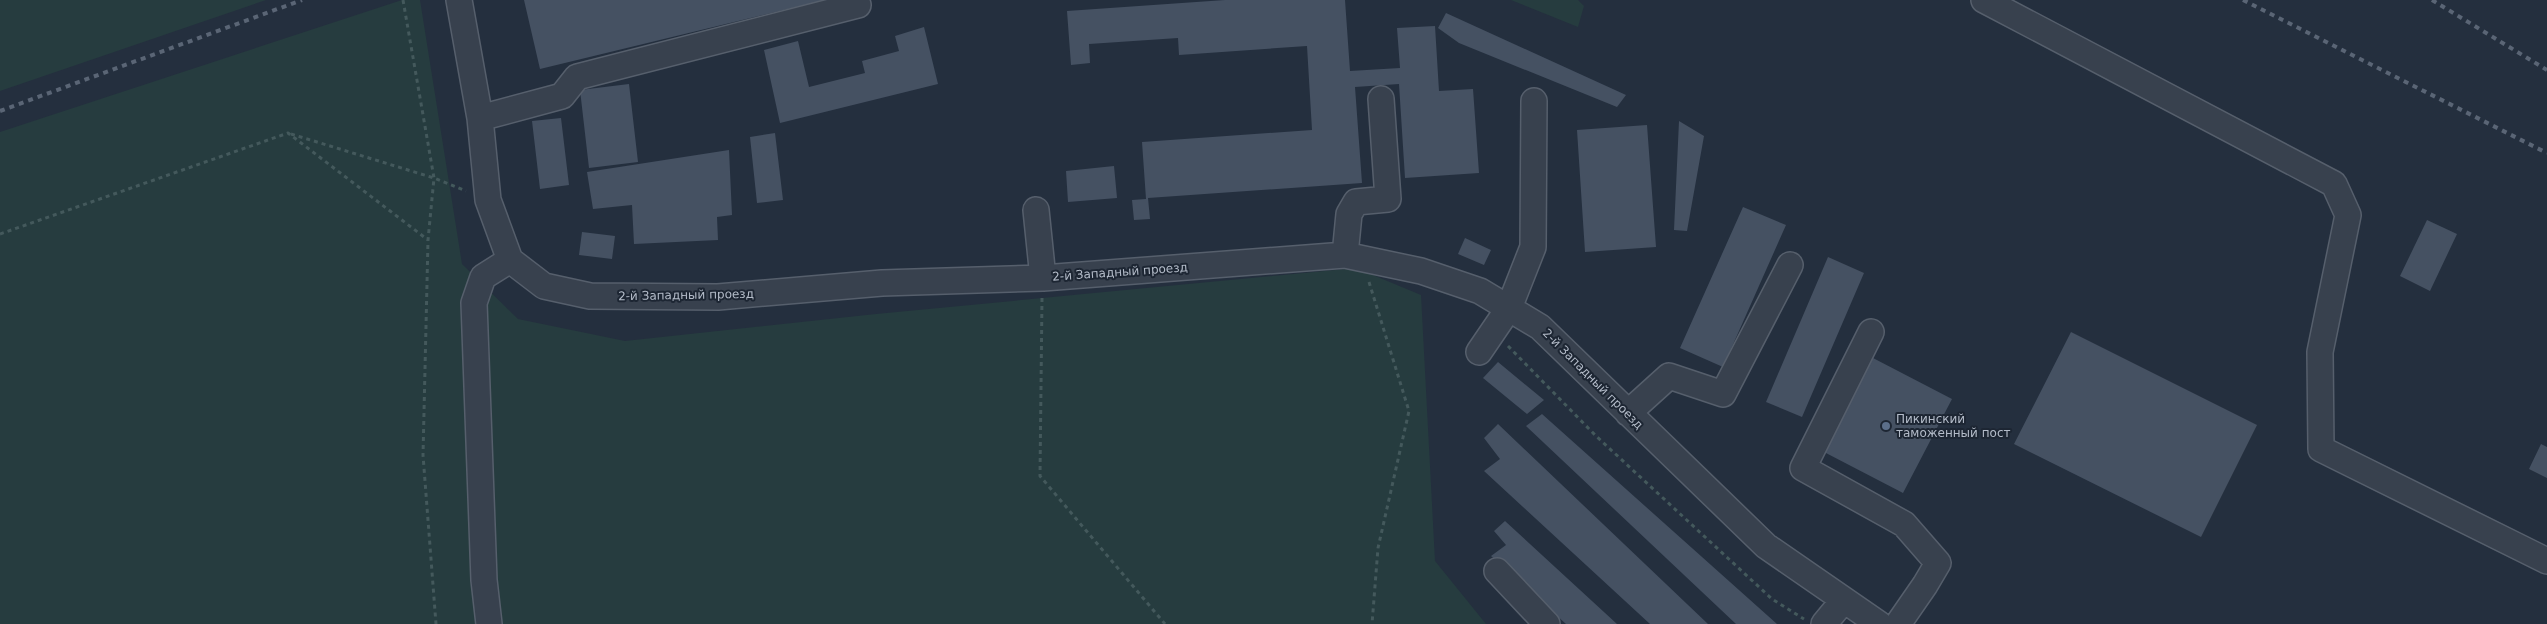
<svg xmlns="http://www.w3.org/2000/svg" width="2547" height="624" font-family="'DejaVu Sans',sans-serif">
  <rect width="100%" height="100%" fill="#242f3e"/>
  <!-- green -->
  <path fill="#263c3f" d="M0,0H266L0,91Z
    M402,0H420L462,264L518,319L625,341L876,314L1356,268L1421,295L1435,561L1486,624H0V132Z
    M1511,0H1578L1584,6L1578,27Z"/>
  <!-- building -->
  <path fill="#455162" d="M524,0H821V1L540,69Z
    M1225,0H1345L1350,71L1400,68L1397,28L1435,26L1439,91L1473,89L1479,173L1405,178L1399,84L1355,87L1362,183L1148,198L1150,219L1134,220L1132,200L1146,199L1142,142L1312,130L1307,46L1179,55L1178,38L1089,44L1090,63L1071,65L1067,11Z
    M1446,13L1626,95L1617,107L1459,43L1438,28Z
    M924,27L938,84L780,123L764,50L798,41L809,87L865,73L862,61L899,51L895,36Z
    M629,84L638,162L589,168L580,90Z
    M561,118L569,185L540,189L532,121Z
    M1679,121L1704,136L1687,231L1674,230Z
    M1647,125L1656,247L1585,252L1577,130Z
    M775,133L783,200L757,203L750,137Z
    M729,150L732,215L717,217L718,240L634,244L632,205L593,209L587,172Z
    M1114,166L1117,198L1068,202L1066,171Z
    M1743,207L1786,225L1723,367L1680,348Z
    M2427,220L2457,234L2430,291L2400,276Z
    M582,232L615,236L612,259L579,255Z
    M1465,238L1491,250L1484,265L1458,254Z
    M1828,257L1864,273L1802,417L1766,402Z
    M2071,332L2257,425L2201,537L2014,444Z
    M1873,358L1952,399L1903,493L1824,452Z
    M1498,362L1544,400L1527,414L1483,378Z
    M1542,414L1777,624H1736L1526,426Z
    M1498,424L1708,624H1650L1484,471L1500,459L1484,438Z
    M2541,444L2547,447V478L2529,469Z
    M1505,521L1617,624H1566L1491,556L1506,545L1494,531Z"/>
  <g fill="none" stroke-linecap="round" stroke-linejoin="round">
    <defs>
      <path id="minor" d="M459,0L480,118L488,200L510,260L544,286L590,296L718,297L882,283L1043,278L1345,255L1421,271L1480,291L1540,327L1766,546L1879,624
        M1984,0L2334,184L2348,215L2320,352L2321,449L2547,561
        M480,118L562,96L577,77L858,5
        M1036,210L1043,278
        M1345,255L1349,214L1356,202L1388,199L1381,99
        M1871,332L1803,468L1904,524L1938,563L1925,585L1898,624
        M1479,352L1509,308L1533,247L1534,101
        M1628,413L1669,376L1723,394L1790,265
        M1497,571L1547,624
        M489,624L484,580L474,303L483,277L510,260
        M1824,624L1843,601"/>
    </defs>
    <!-- minor casing -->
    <use href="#minor" stroke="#565f6c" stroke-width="28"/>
    <!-- path -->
    <path stroke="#44595c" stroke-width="3" stroke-dasharray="4 4" stroke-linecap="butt" d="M403,0L434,178L428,240L423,455L436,624
      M291,134L434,178L466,191
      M0,234L288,133L428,240
      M1369,282L1409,411L1378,548L1372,624
      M1042,298L1040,476L1165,624
      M1508,346L1596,436L1772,599L1804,619"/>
    <!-- minor -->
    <use href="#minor" stroke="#38414e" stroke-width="25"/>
    <!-- rail -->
    <path stroke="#5a6575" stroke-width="4" stroke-dasharray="5 5" stroke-linecap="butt" d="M2243,0L2547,153
      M2432,0L2547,70
      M0,111L302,0"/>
  </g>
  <!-- markers -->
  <circle fill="#5c6f8a" stroke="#1d2633" stroke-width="2" cx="1886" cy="426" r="5"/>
  <g text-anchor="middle" stroke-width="4" stroke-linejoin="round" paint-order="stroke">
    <!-- street labels -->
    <g font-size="12" fill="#b4bcc9" stroke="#1d2633">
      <text transform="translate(1120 272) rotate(-4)" y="4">2-й Западный проезд</text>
      <text transform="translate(686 295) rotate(-1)" y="4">2-й Западный проезд</text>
      <text transform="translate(1593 379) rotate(45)" y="4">2-й Западный проезд</text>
    </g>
    <!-- poi labels -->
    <g font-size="12" fill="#b4bcc9" stroke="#1d2633" text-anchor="start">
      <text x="1896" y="423">Пикинский<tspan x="1896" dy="14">таможенный пост</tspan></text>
    </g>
  </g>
</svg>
